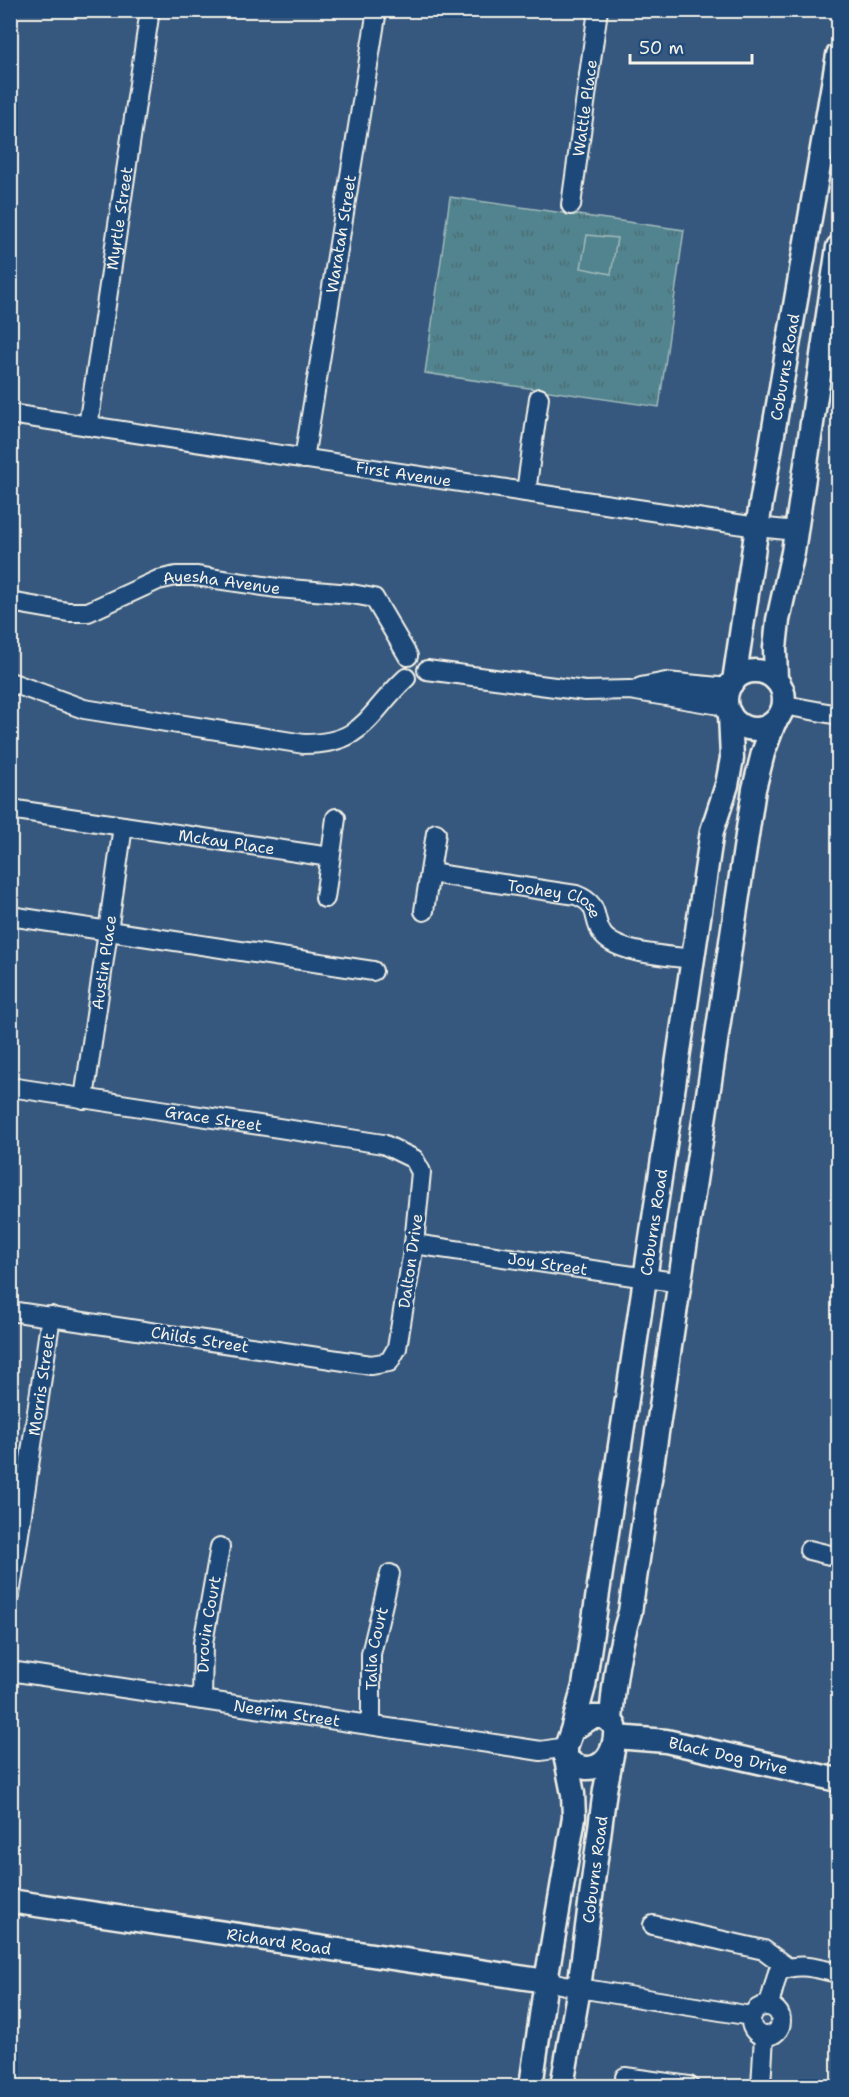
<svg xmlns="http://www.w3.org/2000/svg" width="849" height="2097" font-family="'Shantell Sans',sans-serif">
  <defs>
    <pattern id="grass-tufts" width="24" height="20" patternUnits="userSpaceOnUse" patternTransform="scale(1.5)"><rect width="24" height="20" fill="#51848f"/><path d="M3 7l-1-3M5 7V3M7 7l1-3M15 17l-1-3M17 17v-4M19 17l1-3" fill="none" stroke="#4e6c72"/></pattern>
  </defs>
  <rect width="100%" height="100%" fill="#36587e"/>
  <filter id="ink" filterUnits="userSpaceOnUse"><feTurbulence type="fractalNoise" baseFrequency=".0167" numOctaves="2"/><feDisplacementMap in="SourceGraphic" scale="12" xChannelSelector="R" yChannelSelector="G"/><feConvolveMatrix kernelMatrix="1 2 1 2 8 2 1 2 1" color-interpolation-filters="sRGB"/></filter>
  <g filter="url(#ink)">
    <!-- grass -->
    <path fill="url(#grass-tufts)" stroke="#a2babc" stroke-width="1.5" d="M450,197L684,230L659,407L425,373Z"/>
    <!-- pitch -->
    <path fill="#51848f" stroke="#a2babc" stroke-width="1.5" d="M587,235L617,238L611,274L581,268Z"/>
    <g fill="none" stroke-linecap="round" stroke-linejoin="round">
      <defs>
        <g id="minor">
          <path id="s1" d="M571,205L598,10"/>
          <path id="s2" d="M10,414L757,527L796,531"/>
          <path id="s3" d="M88,426L150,10"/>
          <path id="s4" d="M304,459L377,10"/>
          <path d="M526,492L539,398"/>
          <path id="s5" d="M10,602L68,612H88L158,580L176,576H196L277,588L352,594L374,598L408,656"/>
          <path d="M427,670L585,691L630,690L726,706"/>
          <path d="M10,682L84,709L304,744C365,744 367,714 406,678"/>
          <path d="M641,687L666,682L729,688"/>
          <path d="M784,705L838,715"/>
          <path id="s6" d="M10,809L330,857"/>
          <path id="s7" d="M430,873L576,895C602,905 591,918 603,935C618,954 670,956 693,959"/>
          <path d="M325,898L336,818"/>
          <path d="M424,911L436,833"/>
          <path d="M10,916L373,971"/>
          <path id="s8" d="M10,1087L383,1144L414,1159L421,1172L414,1244L397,1348L389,1362L371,1365L10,1311"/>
          <path id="s9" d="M84,1099L123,826"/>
          <path id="s10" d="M414,1244L681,1283"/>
          <path d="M809,1550L838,1557"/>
          <path id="s11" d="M10,1595L51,1316"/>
          <path id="s12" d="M10,1671L541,1751L566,1747"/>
          <path id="s13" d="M202,1700L203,1643L220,1547"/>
          <path id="s14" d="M371,1724V1654L390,1574"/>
          <path d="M653,1925L764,1950L787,1967"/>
          <path d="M546,1981L579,1988L751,2016"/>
          <path d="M769,2005L778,1972C798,1961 818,1969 838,1973"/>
          <circle cx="766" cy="2021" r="15"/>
          <path d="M625,2077L689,2086"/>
          <path d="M761,2086L764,2036"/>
        </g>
        <g id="tertiary">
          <circle cx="755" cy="700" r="29"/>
          <path d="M776,680L775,648L778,620L793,552L838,247"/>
          <path id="s15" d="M734,681L757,527L838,55"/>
          <path d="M611,1720C614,1680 618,1651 630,1612L754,789L763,753L774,723"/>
          <path id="s16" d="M572,1730L592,1717H605L615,1726C618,1757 595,1782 566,1759V1747L572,1730L584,1686L712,831L727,785L732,758L730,714"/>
          <path id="s17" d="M616,1737L666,1741L838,1780"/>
          <path id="s18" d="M10,1901L546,1981"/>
          <path d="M531,2086L546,1981L574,1817L573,1794L566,1759"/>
          <path id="s19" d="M562,2086L579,1988L605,1790L613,1750"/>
        </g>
      </defs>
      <!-- minor casing -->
      <use href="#minor" stroke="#f4f1e8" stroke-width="22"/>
      <!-- tertiary casing -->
      <use href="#tertiary" stroke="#f4f1e8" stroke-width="27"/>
      <!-- minor -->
      <use href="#minor" stroke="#1f4a7a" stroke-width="18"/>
      <!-- tertiary -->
      <use href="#tertiary" stroke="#1f4a7a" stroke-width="22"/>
    </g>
  </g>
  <g text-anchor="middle" stroke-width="6" stroke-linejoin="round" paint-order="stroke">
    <!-- street labels -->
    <g font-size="16" fill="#f4f1e8" stroke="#1f4a7a">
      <text dy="6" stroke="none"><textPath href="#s1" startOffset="98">Wattle Place</textPath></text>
      <text dy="6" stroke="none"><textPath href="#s3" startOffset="210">Myrtle Street</textPath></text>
      <text dy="6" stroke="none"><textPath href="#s4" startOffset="228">Waratah Street</textPath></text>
      <text dy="6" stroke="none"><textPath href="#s15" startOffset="318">Coburns Road</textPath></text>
      <text dy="6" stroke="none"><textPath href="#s2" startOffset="398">First Avenue</textPath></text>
      <text dy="6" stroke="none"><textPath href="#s5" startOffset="220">Ayesha Avenue</textPath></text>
      <text dy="6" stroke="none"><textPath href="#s6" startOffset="219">Mckay Place</textPath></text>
      <text dy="6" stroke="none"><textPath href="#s7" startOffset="129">Toohey Close</textPath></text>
      <text dy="6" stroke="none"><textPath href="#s9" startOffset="138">Austin Place</textPath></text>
      <text dy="6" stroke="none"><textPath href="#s8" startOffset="206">Grace Street</textPath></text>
      <text dy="6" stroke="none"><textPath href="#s16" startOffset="675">Coburns Road</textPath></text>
      <text transform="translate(410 1261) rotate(-82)" y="6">Dalton Drive</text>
      <text dy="6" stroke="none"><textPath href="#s10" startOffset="135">Joy Street</textPath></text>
      <text transform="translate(200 1339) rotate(9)" y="6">Childs Street</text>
      <text dy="6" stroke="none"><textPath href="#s11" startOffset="213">Morris Street</textPath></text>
      <text dy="6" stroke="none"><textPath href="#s13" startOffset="76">Drouin Court</textPath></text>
      <text dy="6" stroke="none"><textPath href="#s14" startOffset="76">Talia Court</textPath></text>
      <text dy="6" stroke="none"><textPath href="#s12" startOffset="280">Neerim Street</textPath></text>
      <text dy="6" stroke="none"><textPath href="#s17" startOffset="114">Black Dog Drive</textPath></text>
      <text dy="6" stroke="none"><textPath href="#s19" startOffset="219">Coburns Road</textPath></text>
      <text dy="6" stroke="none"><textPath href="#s18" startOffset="272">Richard Road</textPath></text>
    </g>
  </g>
  <!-- margin -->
  <rect width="849" height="2097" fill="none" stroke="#1f4a7a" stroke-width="36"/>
  <rect x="18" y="18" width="813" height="2061" fill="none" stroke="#f4f1e8" stroke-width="2" filter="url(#ink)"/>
  <!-- scale -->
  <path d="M630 54v9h122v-9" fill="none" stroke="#f4f1e8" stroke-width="3"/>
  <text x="639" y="54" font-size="18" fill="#f4f1e8" stroke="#1f4a7a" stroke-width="4.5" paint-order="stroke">50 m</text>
</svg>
